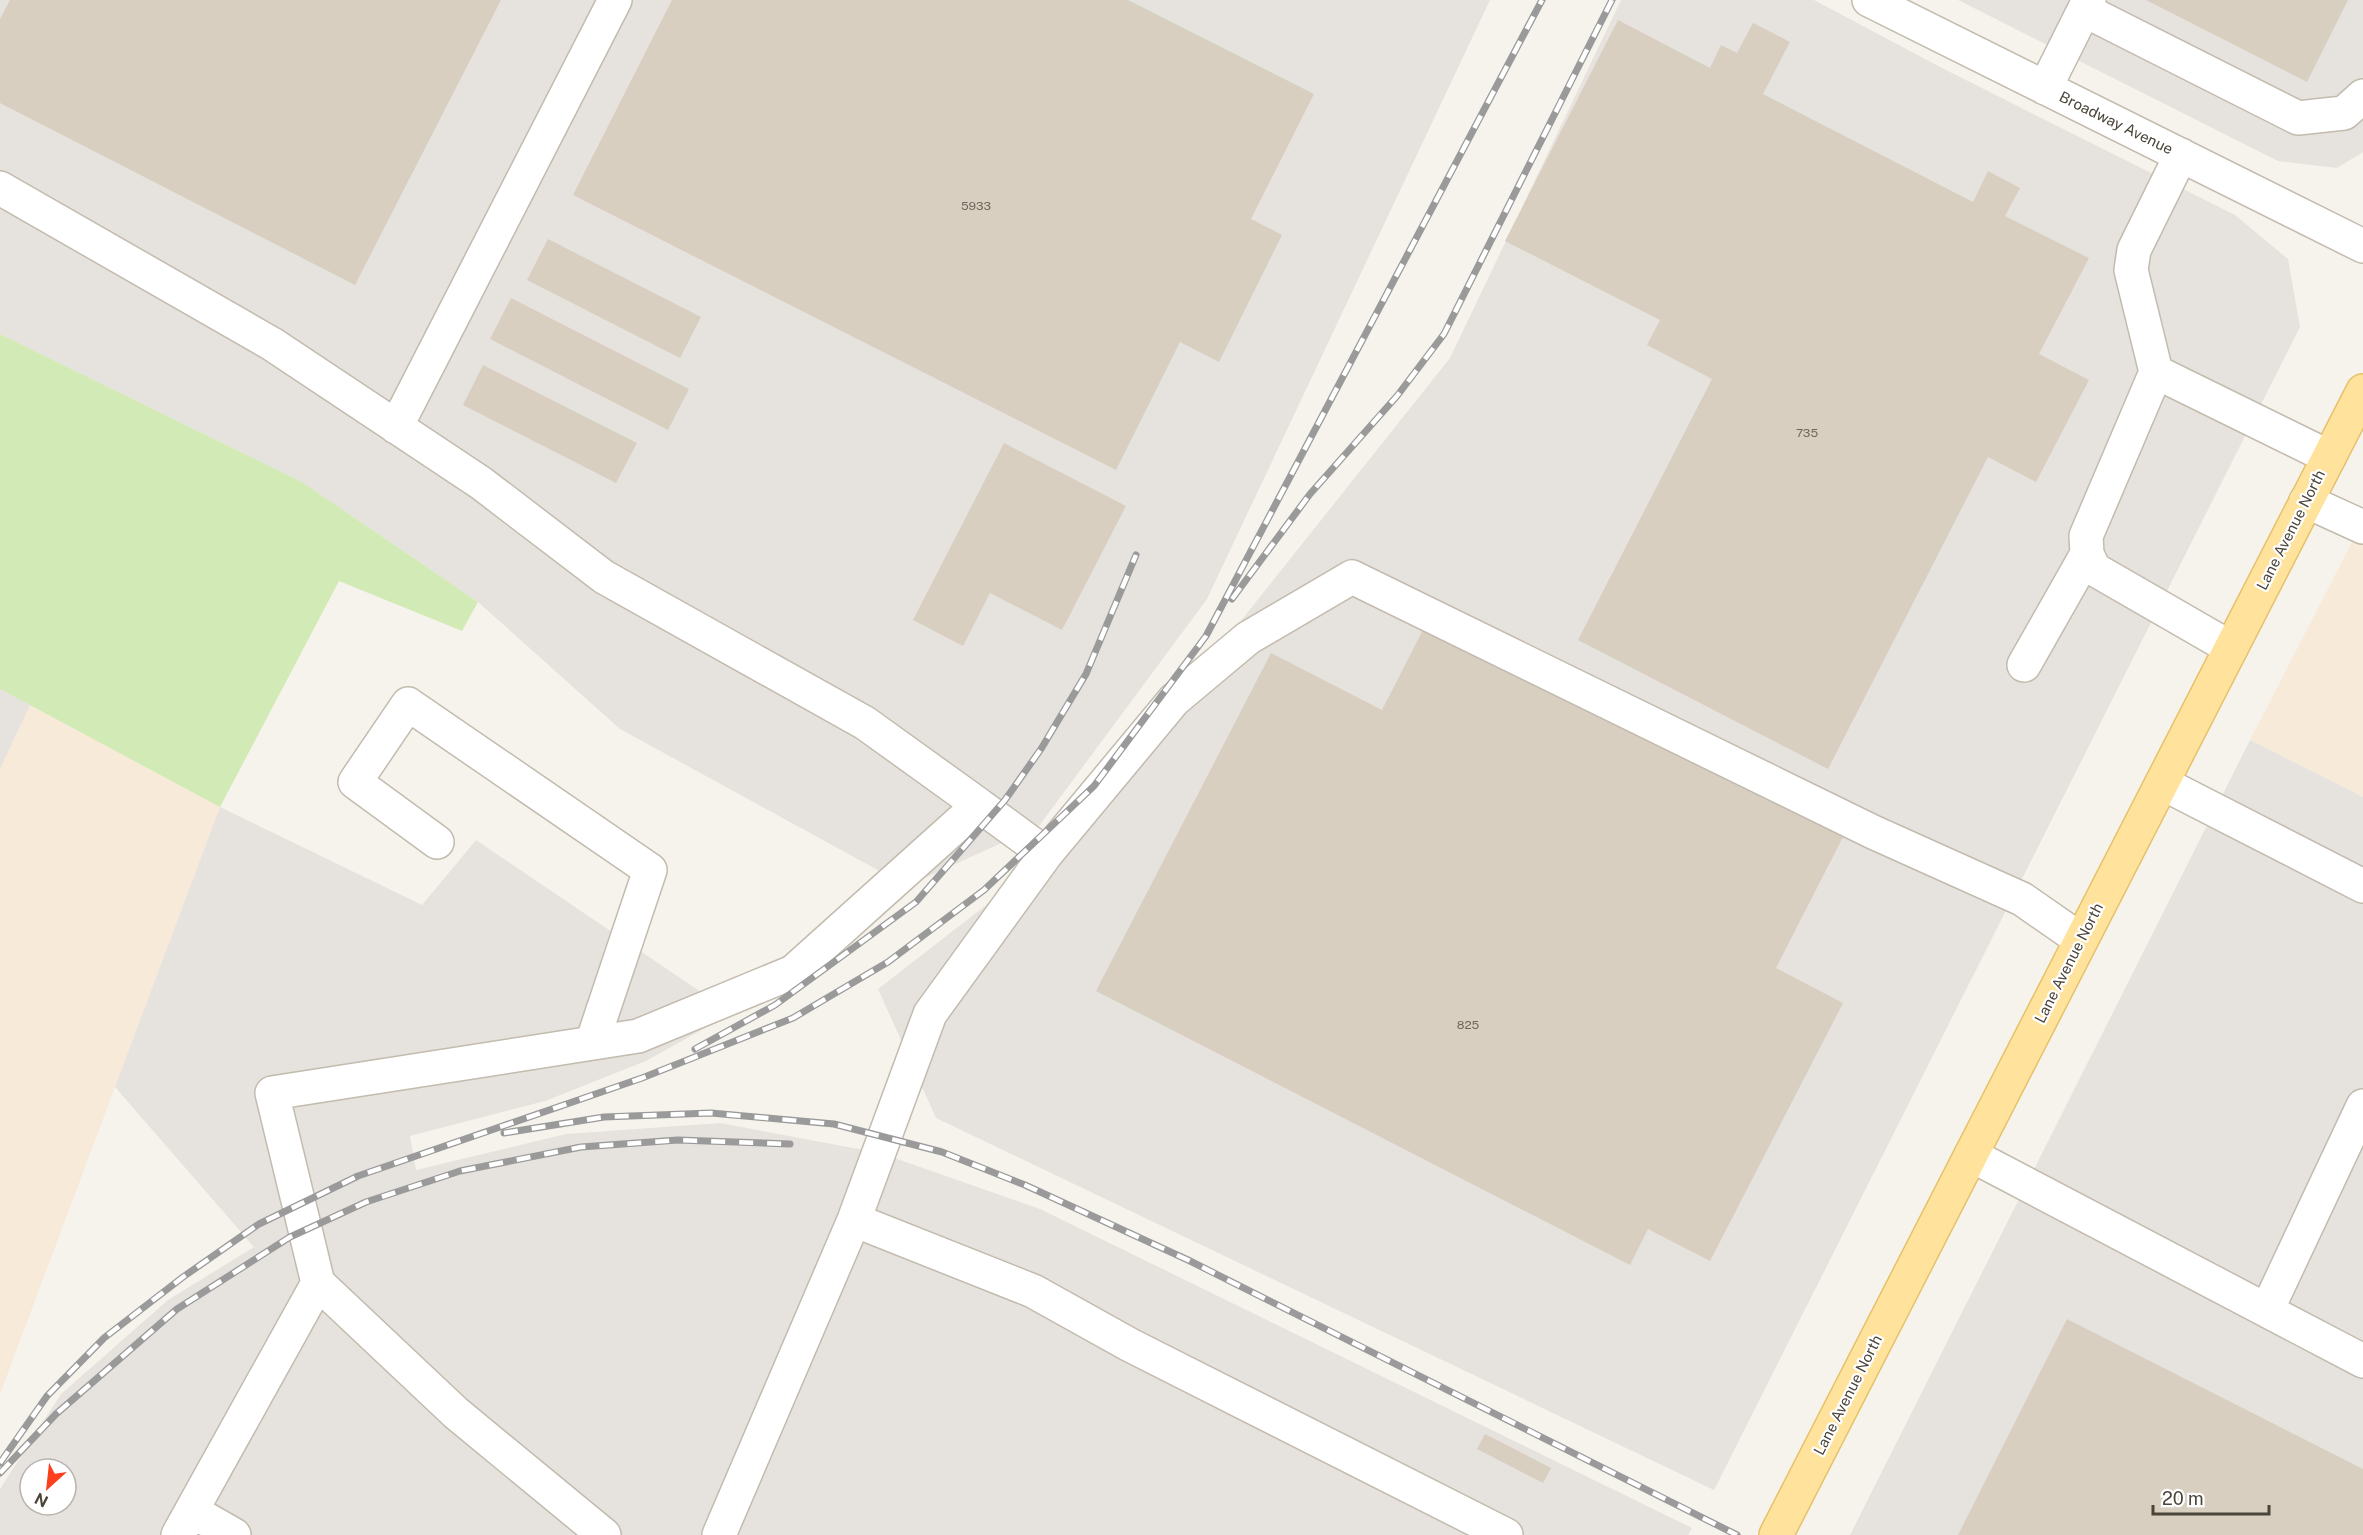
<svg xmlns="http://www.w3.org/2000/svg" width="2363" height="1535" font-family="'Public Sans',sans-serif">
  <rect width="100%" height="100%" fill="#f6f3ec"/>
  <!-- commercial -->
  <path fill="#f7ead8" d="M2363,521V797L2250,740Z
    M30,705L220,807L0,1394V769Z"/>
  <!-- industrial -->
  <path fill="#e6e2dd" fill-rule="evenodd" d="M0,0H1490L1207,599L1039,826L907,886L620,729L478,602L302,482L0,334Z
    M1621,0H1814L1942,68L2235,215L2288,259L2300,327L1714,1490L936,1118L878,989L994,899L1108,788L1450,358Z
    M1958,0H2363V152L2337,168L2278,161Z
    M0,689L30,705L0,769Z
    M2250,740L2363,797V1535H1850Z
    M220,807L422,905L476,840L732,1013L646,1061L545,1101L410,1136L416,1170L566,1134L720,1123L880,1153L1040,1209L1692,1528L1688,1535H0V1489L61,1394L168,1300L254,1247L115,1087ZM30,1469H66V1505H30Z"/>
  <!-- green -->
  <path fill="#d2eab5" d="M0,334L302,482L478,602L462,631L339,581L220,807L0,689Z"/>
  <!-- building -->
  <path fill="#d8cfc1" d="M10,0H501L355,285L0,103V19Z
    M672,0H1128L1314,94L1251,219L1282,235L1219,362L1180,342L1116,470L573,195Z
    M2146,0H2348L2307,82Z
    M1618,20L1710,68L1721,45L1737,53L1753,23L1790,42L1763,94L1973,202L1988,171L2020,188L2005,216L2089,258L2039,354L2089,380L2036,482L1988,457L1828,769L1578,640L1712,379L1647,345L1660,320L1505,241Z
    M548,239L701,317L680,358L527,280Z
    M511,298L689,389L668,430L490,339Z
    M483,365L637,443L616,483L463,405Z
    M1004,443L1126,506L1062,630L990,593L963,646L913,620Z
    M1427,622L1843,837L1776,968L1843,1003L1710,1261L1648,1229L1630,1265L1096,991L1271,653L1382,710Z
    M2067,1319L2363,1469V1535H1958Z
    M1485,1434L1551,1468L1543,1483L1477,1449Z"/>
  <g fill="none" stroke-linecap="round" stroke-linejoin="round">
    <defs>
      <path id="minor" d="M1869,0L2363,246
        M2084,10L2298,118L2344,113L2363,96
        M2045,88L2089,0
        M2181,155L2134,250L2131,270L2156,372L2086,536L2087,554L2094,569L2231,648
        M0,188L272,344L481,483L604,577L865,723L979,805L793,972L638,1036L272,1093L318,1283L456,1413L604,1535
        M2156,372L2329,457
        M396,427L615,0
        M2306,501L2363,527
        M2024,665L2087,554
        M2162,783L2363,886
        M979,805L1046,854
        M437,842L355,782L408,704L650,870L592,1043
        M1971,1155L2363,1361
        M854,1220L930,1014L1046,854L1174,700L1248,638L1352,577L1873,832L2022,899L2081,940
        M2267,1310L2363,1106
        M192,1511L234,1535
        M178,1535L318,1283
        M719,1535L854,1220L1033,1291L1130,1345L1506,1535"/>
      <path id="major" d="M1776,1535L2363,391"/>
    </defs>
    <!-- minor casing -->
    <use href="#minor" stroke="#c2bbae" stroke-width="36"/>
    <!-- major casing -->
    <use href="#major" stroke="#e6c16a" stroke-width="36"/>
    <!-- minor -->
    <use href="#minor" stroke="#fff" stroke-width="33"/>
    <!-- major -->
    <use href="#major" stroke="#ffe39c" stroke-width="33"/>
    <defs>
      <path id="rail" d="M1232,599L1310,494L1397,396L1444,334L1612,0
        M695,1049L775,1005L916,902L1005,800L1041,749L1086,674L1136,555
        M504,1133L604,1117L711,1113L834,1124L942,1152L1025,1185L1188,1260L1737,1535
        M0,1463L47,1396L104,1338L183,1277L259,1224L358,1176L642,1078L793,1018L888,962L984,890L1094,786L1206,636L1542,0
        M0,1473L56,1414L177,1309L290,1237L366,1202L460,1171L581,1147L678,1140L790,1144"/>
    </defs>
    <!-- rail casing -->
    <use href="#rail" stroke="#9a9a9a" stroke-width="7"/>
    <!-- rail -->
    <use href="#rail" stroke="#fff" stroke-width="4.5" stroke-dasharray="14" stroke-linecap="butt"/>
  </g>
  <g text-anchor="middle" stroke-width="4.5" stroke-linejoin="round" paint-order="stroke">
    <!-- number labels -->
    <g font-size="12" fill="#6e675b">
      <text x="976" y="210">5933</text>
      <text x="1807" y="437">735</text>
      <text x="1468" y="1029">825</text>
    </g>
    <!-- street labels -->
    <g font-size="15" fill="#4b4439" stroke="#fff">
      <text transform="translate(2116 123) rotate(26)" y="5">Broadway Avenue</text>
      <text transform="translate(2291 530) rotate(-63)" y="5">Lane Avenue North</text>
      <text transform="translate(2069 963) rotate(-63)" y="5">Lane Avenue North</text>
      <text transform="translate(1848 1395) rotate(-63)" y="5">Lane Avenue North</text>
    </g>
  </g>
  <!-- north arrow -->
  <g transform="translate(48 1487) rotate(207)"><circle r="28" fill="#ffffff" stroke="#b7b4b0" stroke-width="1.5"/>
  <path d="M0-4.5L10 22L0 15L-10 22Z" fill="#fc3f1d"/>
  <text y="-9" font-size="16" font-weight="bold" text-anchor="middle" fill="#4b4439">N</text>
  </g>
  <!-- scale -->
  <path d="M2153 1505v9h116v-9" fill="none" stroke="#4b4439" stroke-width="3"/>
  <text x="2162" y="1505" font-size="18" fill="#4b4439" stroke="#ffffff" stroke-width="4.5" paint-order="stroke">20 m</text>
</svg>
